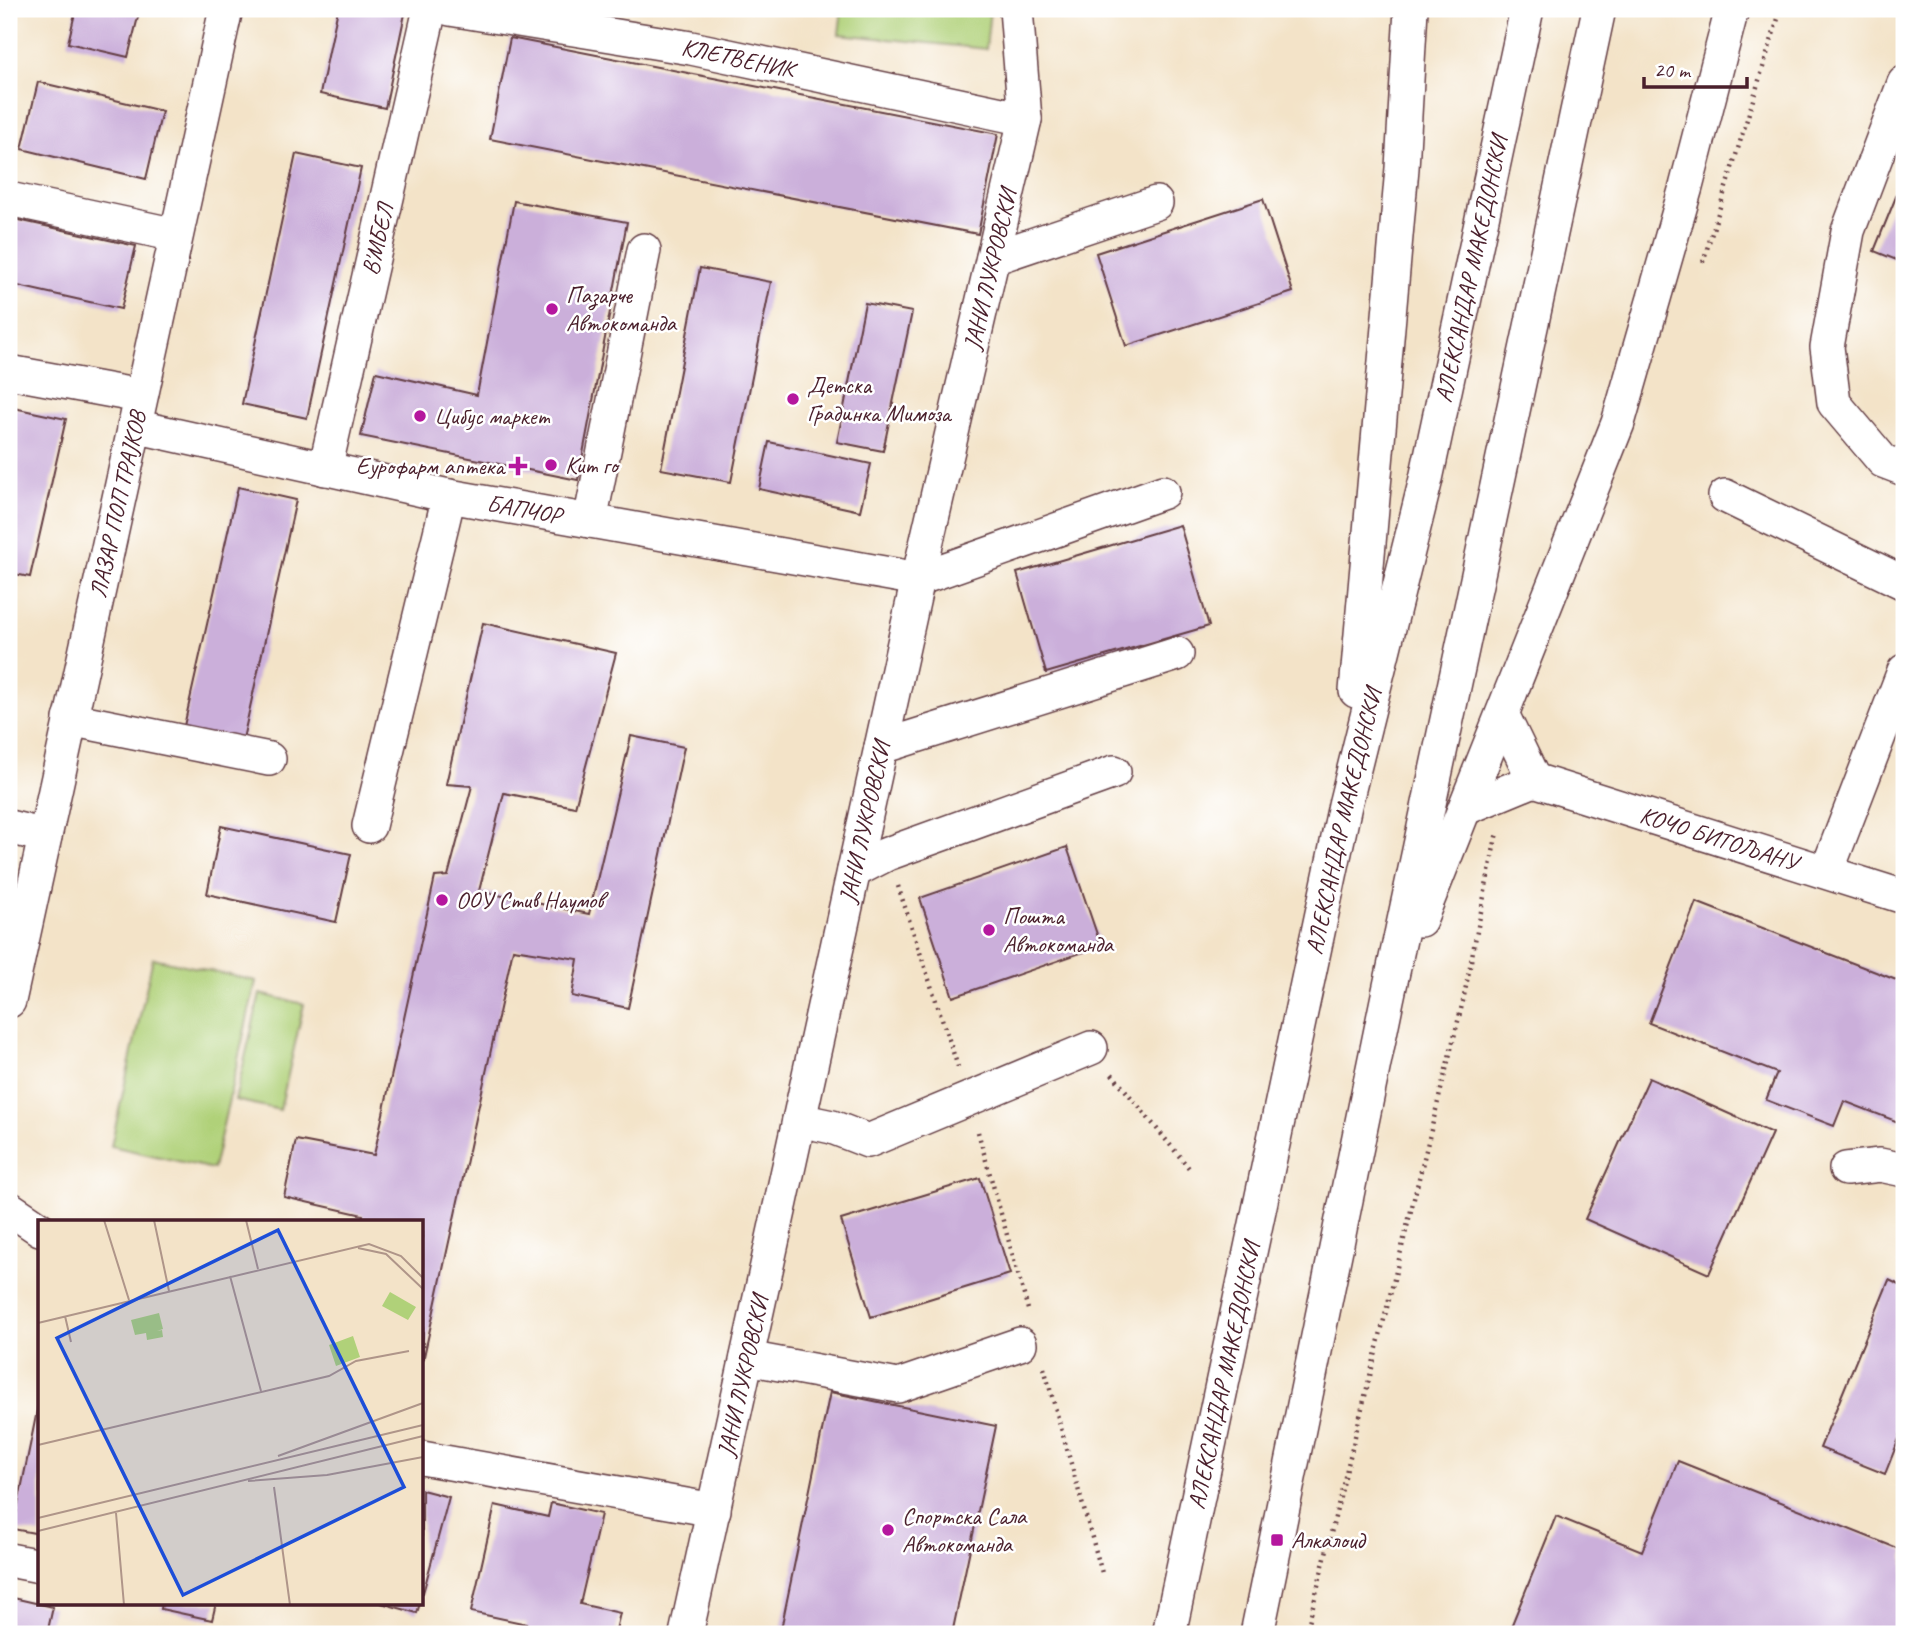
<svg xmlns="http://www.w3.org/2000/svg" width="1913" height="1643" font-family="Caveat,sans-serif">
  <rect width="100%" height="100%" fill="#fff"/>
  <filter id="ink" filterUnits="userSpaceOnUse"><feTurbulence type="fractalNoise" baseFrequency=".0143" numOctaves="2"/><feDisplacementMap in="SourceGraphic" scale="14" xChannelSelector="R" yChannelSelector="G"/><feConvolveMatrix kernelMatrix="1 2 1 2 8 2 1 2 1" color-interpolation-filters="sRGB"/></filter>
  <filter id="wash" filterUnits="userSpaceOnUse"><feTurbulence type="fractalNoise" baseFrequency=".00686" numOctaves="4" result="noise"/><feDisplacementMap in="SourceGraphic" scale="28" xChannelSelector="R" yChannelSelector="G"/><feGaussianBlur stdDeviation="1.57" result="paint"/><feColorMatrix in="noise" values="0 0 0 0 0 0 0 0 0 0 0 0 0 0 0 0 0 1.4 0 .05"/><feComposite in="paint" operator="in"/></filter>
  <g filter="url(#wash)">
    <rect width="100%" height="100%" fill="#f3e3c8"/>
    <!-- green -->
    <path fill="#b0d179" stroke="#7d7852" stroke-width="2" d="M842,9H990L986,49L839,34Z
      M153,958L256,981L213,1169L111,1146Z
      M260,994L304,1004L280,1110L235,1100Z"/>
    <g id="blocks">
      <!-- building -->
      <path fill="#cbafda" d="M76,9H140L128,57L68,43Z
        M338,9H406L385,108L320,94Z
        M510,38L998,134L978,234L490,139Z
        M38,82L162,111L146,179L22,149Z
        M296,154L361,168L307,418L242,404Z
        M1904,177V263L1874,251Z
        M1263,199L1293,292L1126,346L1096,253Z
        M514,201L627,222L578,480L361,436L376,372L477,395Z
        M9,218L136,246L121,309L9,284Z
        M700,268L771,282L731,482L661,469Z
        M865,303L912,312L883,451L837,442Z
        M9,407L66,419L30,577L9,573Z
        M769,442L871,464L860,511L759,489Z
        M238,487L296,500L241,748L182,735Z
        M1180,525L1209,626L1046,673L1017,573Z
        M483,623L616,653L575,807L504,793L479,891L589,914L631,736L684,747L628,1008L572,996L578,959L513,949L423,1361L422,1221H362L363,1215L284,1197L296,1140L374,1155L435,877L448,876L472,786L446,784Z
        M221,826L351,854L336,922L207,894Z
        M1067,847L1101,946L953,997L920,898Z
        M1696,902L1904,983V1106L1898,1122L1844,1101L1834,1126L1766,1100L1777,1073L1649,1023Z
        M1649,1078L1772,1133L1709,1274L1585,1219Z
        M980,1178L1010,1274L871,1317L841,1220Z
        M1889,1280L1904,1287V1426L1885,1474L1820,1448Z
        M830,1392L996,1426L952,1634H780Z
        M39,1401H40V1534L13,1529Z
        M1678,1461L1904,1551V1634H1508L1556,1516L1642,1551Z
        M422,1490L449,1497L423,1593H422Z
        M551,1503L601,1514L580,1604L620,1613L615,1634H524L527,1624L471,1612L495,1505L548,1517Z
        M9,1597L53,1607L47,1634H9Z
        M162,1603H216L212,1620L161,1609Z
        M381,1603H420L417,1613Z"/>
    </g>
  </g>
  <g filter="url(#ink)">
    <use href="#blocks" fill-opacity="0" stroke="#633c43" stroke-width="2"/>
    <g fill="none" stroke-linecap="round" stroke-linejoin="round">
      <defs>
        <g id="minor">
          <path id="s1" d="M450,9L691,48L1025,119"/>
          <path d="M1904,83L1848,231L1827,347L1834,403L1883,461L1904,469"/>
          <path d="M9,199L176,235"/>
          <path d="M993,258L1156,203"/>
          <path d="M9,372L140,396"/>
          <path id="s2" d="M134,426L449,496L918,579L1163,492"/>
          <path id="s3" d="M325,469L430,9"/>
          <path d="M1725,496L1904,583"/>
          <path d="M590,521L644,250"/>
          <path d="M1356,691L1402,168L1411,9"/>
          <path d="M1503,716L1534,780"/>
          <path d="M70,719L269,759"/>
          <path d="M881,747L1177,654"/>
          <path id="s4" d="M1534,780L1904,897"/>
          <path d="M1466,808L1534,780"/>
          <path d="M369,826L449,496"/>
          <path d="M9,827L45,836"/>
          <path d="M854,871L887,854L1114,772"/>
          <path d="M1827,871L1904,671"/>
          <path d="M1420,920L1618,423L1686,187L1732,9"/>
          <path id="s5" d="M9,1001L226,9"/>
          <path d="M799,1120L832,1127L868,1141L1091,1048"/>
          <path d="M1846,1169L1880,1165L1904,1170"/>
          <path d="M9,1208L40,1229"/>
          <path d="M747,1358L898,1386L1020,1344"/>
          <path d="M422,1458L714,1510"/>
          <path d="M9,1560L40,1566"/>
          <path id="s6" d="M686,1634L918,579L1025,119L1016,9"/>
          <path id="s7" d="M1169,1634L1345,805L1426,479L1527,9"/>
          <path d="M1257,1634L1387,1000L1599,9"/>
        </g>
      </defs>
      <!-- minor casing -->
      <use href="#minor" stroke="#633c43" stroke-width="36"/>
      <!-- path -->
      <path stroke="#633c43" stroke-width="4.5" stroke-dasharray="2 5" stroke-linecap="butt" d="M1703,262L1781,9
        M898,886L958,1067
        M1112,1074L1189,1168
        M978,1132L1029,1313
        M1044,1368L1102,1573
        M1306,1634L1463,1001L1497,832"/>
      <!-- minor -->
      <use href="#minor" stroke="#fff" stroke-width="33"/>
    </g>
  </g>
  <!-- markers -->
  <g fill="#b5179e" stroke="#fff" stroke-width="2.5">
    <circle cx="552" cy="309" r="7"/>
    <circle cx="793" cy="399" r="7"/>
    <circle cx="420" cy="416" r="7"/>
    <circle cx="551" cy="465" r="7"/>
    <path d="M514.5 455.5h7v7h7v7h-7v7h-7v-7h-7v-7h7z"/>
    <circle cx="442" cy="900" r="7"/>
    <circle cx="989" cy="930" r="7"/>
    <circle cx="888" cy="1530" r="7"/>
    <rect x="1270" y="1533" width="14" height="14" rx="3.5"/>
  </g>
  <g text-anchor="middle" stroke-width="5" stroke-linejoin="round" paint-order="stroke">
    <!-- street labels -->
    <g font-size="24" fill="#4a1f2b" stroke="#fff">
      <text dy="8" stroke="none"><textPath href="#s1" startOffset="292">КЛЕТВЕНИК</textPath></text>
      <text dy="8" stroke="none"><textPath href="#s3" startOffset="236">В'МБЕЛ</textPath></text>
      <text dy="8" stroke="none"><textPath href="#s7" startOffset="1398">АЛЕКСАНДАР МАКЕДОНСКИ</textPath></text>
      <text dy="8" stroke="none"><textPath href="#s6" startOffset="1398">ЈАНИ ЛУКРОВСКИ</textPath></text>
      <text dy="8" stroke="none"><textPath href="#s5" startOffset="508">ЛАЗАР ПОП ТРАЈКОВ</textPath></text>
      <text dy="8" stroke="none"><textPath href="#s2" startOffset="399">БАПЧОР</textPath></text>
      <text dy="8" stroke="none"><textPath href="#s7" startOffset="831">АЛЕКСАНДАР МАКЕДОНСКИ</textPath></text>
      <text dy="8" stroke="none"><textPath href="#s6" startOffset="831">ЈАНИ ЛУКРОВСКИ</textPath></text>
      <text dy="8" stroke="none"><textPath href="#s4" startOffset="194">КОЧО БИТОЉАНУ</textPath></text>
      <text dy="8" stroke="none"><textPath href="#s7" startOffset="264">АЛЕКСАНДАР МАКЕДОНСКИ</textPath></text>
      <text dy="8" stroke="none"><textPath href="#s6" startOffset="264">ЈАНИ ЛУКРОВСКИ</textPath></text>
    </g>
    <!-- poi labels -->
    <g font-size="24" fill="#4a1f2b" stroke="#fff" text-anchor="start">
      <text x="566" y="303">Пазарче<tspan x="566" dy="28">Автокоманда</tspan></text>
      <text x="807" y="393">Детска<tspan x="807" dy="28">Градинка Мимоза</tspan></text>
      <text x="434" y="424">Цибус маркет</text>
      <text x="565" y="473">Кит го</text>
      <text x="504" y="474" text-anchor="end">Еурофарм аптека</text>
      <text x="456" y="908">ООУ Стив Наумов</text>
      <text x="1003" y="924">Пошта<tspan x="1003" dy="28">Автокоманда</tspan></text>
      <text x="902" y="1524">Спортска Сала<tspan x="902" dy="28">Автокоманда</tspan></text>
      <text x="1291" y="1548">Алкалоид</text>
    </g>
  </g>
  <!-- overview -->
  <g transform="translate(38 1220)">
    <rect width="385" height="385" fill="#f3e3c8"/>
    <path d="M352,72L378,87L370,100L344,86ZM121,93L125,109L119,111L124,110L125,117L109,120L108,113L97,115L93,100ZM315,116L322,137L298,146L291,125Z" fill="#b0d179"/>
    <path fill="none" stroke="#af9589" stroke-width="2" d="M66,0L91,80M116,0L131,71M208,0L220,49M320,28L348,34L385,69M192,56L223,171M27,96L33,122M0,103L331,24L363,36L385,58M0,225L291,156L318,141L371,131M240,236L385,183M210,261L289,255L385,237M236,267L252,385M78,293L86,385M0,298L385,205M0,311L385,216"/>
    <path fill="#1d4ed8" fill-opacity="0.15" stroke="#1d4ed8" stroke-width="3.5" d="M240,10L366,267L145,375L19,118Z"/>
    <rect width="385" height="385" fill="none" stroke="#4a1f2b" stroke-width="3.5"/>
  </g>
  <!-- margin -->
  <rect width="1913" height="1643" fill="none" stroke="#fff" stroke-width="35"/>
  <!-- scale -->
  <path d="M1644 77v10h103v-10" fill="none" stroke="#4a1f2b" stroke-width="3.5"/>
  <text x="1654" y="77" font-size="21" fill="#4a1f2b" stroke="#ffffff" stroke-width="5" paint-order="stroke">20 m</text>
</svg>
